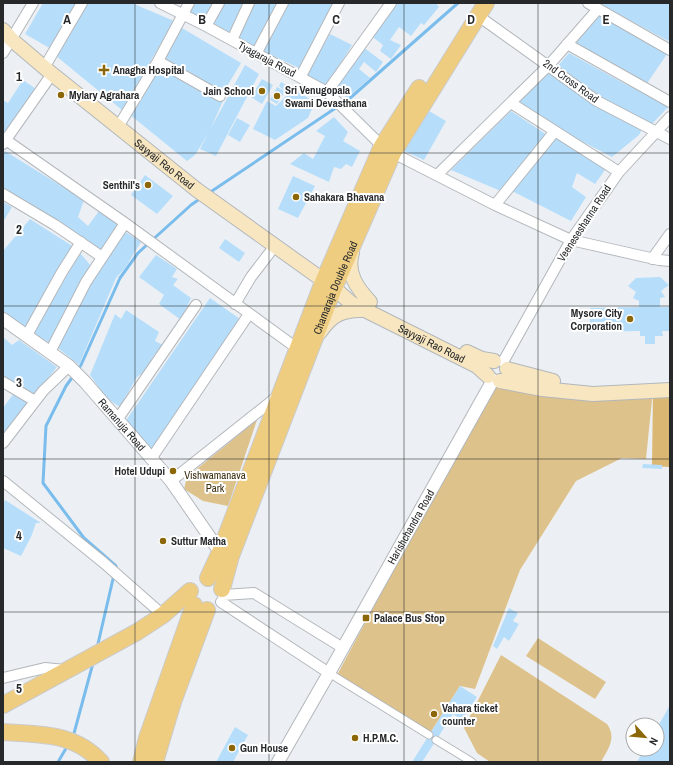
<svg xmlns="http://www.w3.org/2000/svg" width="673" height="765" font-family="'Archivo Narrow',sans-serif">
  <rect width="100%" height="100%" fill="#ecf0f4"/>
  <!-- green -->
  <path fill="#dec28b" d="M495,381L580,392L653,390L646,459L622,458L576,481L520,570L475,689L460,686L429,735L337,675Z
    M257,420L228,506L203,501L184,489L187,477Z
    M538,638L606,682L595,699L526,656Z
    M501,655L607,724C617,738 608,749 601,762H490L477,753L464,728Z"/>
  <!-- forest -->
  <path fill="#dab772" d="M653,390H670V467L652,466Z"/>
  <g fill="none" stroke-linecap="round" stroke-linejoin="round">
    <!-- stream -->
    <path stroke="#7abded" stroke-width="3" d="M209,193L349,99L458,3
      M77,371L81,365L120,278L138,253L191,205L201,198
      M74,375L66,386L46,426L43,483L84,538L116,566L97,648
      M73,737L93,663
      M58,762L68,745"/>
  </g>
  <!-- building -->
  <path fill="#b6defb" d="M43,3H78L53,50L25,34Z
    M87,3H132L174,21L122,110L56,56Z
    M193,3H216L205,22L188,14Z
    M223,3H247L231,36L211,26Z
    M252,3H277L255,47L235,37Z
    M288,3H336L303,70L263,51Z
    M398,3H436L439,7L424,25L421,23L411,36L399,27L390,40L401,45L391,59L380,51L383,45L370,35Z
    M598,3H670V38L668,41Z
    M599,14L667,54L646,85L575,44Z
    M182,28L241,63L223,93L163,60Z
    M330,34L352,45L325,88L305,76Z
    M363,47L383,62L376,72L364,62L359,69L370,78L347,98L333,86Z
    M569,53L625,84L670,105L652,124L598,98L556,68Z
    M245,65L259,74L216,156L200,149L208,134L195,155L187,161L129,114L160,66L223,101L211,128Z
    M550,70L596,106L642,129L639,135L612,157L537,118L518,102Z
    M262,79L273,85L262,104L251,97Z
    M23,80L36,89L3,136V100L8,103Z
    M281,82L315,102L308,118L275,140L253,129L267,101L276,106L288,94L279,86Z
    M277,87L285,91L277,104L270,100Z
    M424,108L446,121L424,160L400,149Z
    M511,111L547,135L503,192L451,170Z
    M334,117L348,132L343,141L360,151L352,167L346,164L341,169L334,167L329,182L290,164L304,153L313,159L325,136L316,131Z
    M237,118L250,125L240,142L228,135Z
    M556,138L604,167L605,170L595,184L577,173L572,187L586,197L571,221L512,191Z
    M5,151L84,200L78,217L88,226L99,211L119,226L102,254L62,224L3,188V153Z
    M145,175L173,196L157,214L131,195Z
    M293,176L315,186L298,218L278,209Z
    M3,202L12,207L3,222Z
    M30,219L74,247L27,330L3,314V251Z
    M124,231L141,242L125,268L116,278L79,365L58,348L95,276Z
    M225,239L245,253L239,262L219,248Z
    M80,253L92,267L52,344L33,334Z
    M156,255L177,269L172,277L178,279L173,285L191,298L181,320L159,304L164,295L139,277Z
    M660,277L669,285L661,291L665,297L660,298V307H670V331H662L663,336H655V344H645V336H640V331L590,332V308L639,307V301L633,298L636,292L628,286L636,278Z
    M210,298L240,319L154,452L125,422Z
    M126,310L159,332L155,341L163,345L154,355L145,371L137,377L120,407L106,398L90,375L115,314L121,319Z
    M3,337L12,345L19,340L57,367L33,397L3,378Z
    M14,393L29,404L3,439V408Z
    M643,464L662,465V469L642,468Z
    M5,500L41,523H36L31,537L21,556L3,548V504Z
    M509,608L518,613L513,621L519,624L509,641L504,637L497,649L493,646Z
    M460,686L477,697L462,720L453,714L422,762H412Z
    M670,705V762H637L644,749H657V728Z
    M235,727L248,735L233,762H216Z"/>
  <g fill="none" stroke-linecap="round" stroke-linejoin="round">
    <defs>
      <path id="pedestrian" d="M329,673L429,735
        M436,740L472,762"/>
      <path id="minor" d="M160,3L206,26L327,92L382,146L393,153L495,205L571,240L659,260L670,261
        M588,3L670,50
        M477,15L597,101L670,139
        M206,26L219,3
        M232,40L249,3
        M567,44L670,102
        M3,53L33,3
        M256,54L283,3
        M158,61L220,96
        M44,68L82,3
        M301,76L339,3
        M327,92L391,3
        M511,103L619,172
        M118,127L158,61L189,3
        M3,138L125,223L298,349
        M3,144L52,74
        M437,175L549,65L598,9
        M3,194L55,225L102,257
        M495,205L555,131
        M652,259L670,234
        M235,304L251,277L274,247
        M27,335L62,272L81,242
        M50,352L86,282L125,223
        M503,362L571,240L619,172L670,117
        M3,382L35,401
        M117,420L196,305
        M3,443L43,391L69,366
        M151,459L249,314
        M3,481L104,563L163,615
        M171,481L278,396
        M223,595L254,593L343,648
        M221,602L329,673
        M3,678L45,668L65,670"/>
      <g id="tertiary">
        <path id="s1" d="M3,319L69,366L85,382L171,481L220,552"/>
        <path id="s2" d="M278,762L329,673L493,380"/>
      </g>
      <g id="secondary">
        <path id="s3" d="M3,30L12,40L52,74L197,190L334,288L351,303L477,366L488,376"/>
        <path d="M352,253C346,273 357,288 370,302"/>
        <path d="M320,332C331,315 343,309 364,310"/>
        <path d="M467,352L482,359L494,361"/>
        <path d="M507,369L553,381"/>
        <path d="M500,381L542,389L593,394L670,390"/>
      </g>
      <g id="primary">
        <path d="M208,578L220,552L323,282L382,146L419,88"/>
        <path id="s4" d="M222,589L231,556L334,288L393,153L486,3"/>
        <path d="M3,705L137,632L163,615L190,591"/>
        <path d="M3,732C40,735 74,732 101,762"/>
        <path d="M141,762L147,738L194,605"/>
        <path d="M155,762L173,702L207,610"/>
      </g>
    </defs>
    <!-- pedestrian casing -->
    <use href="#pedestrian" stroke="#b3b7bb" stroke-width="9"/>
    <!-- minor casing -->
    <use href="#minor" stroke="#b3b7bb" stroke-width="12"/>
    <!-- tertiary casing -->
    <use href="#tertiary" stroke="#b3b7bb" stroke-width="14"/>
    <!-- secondary casing -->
    <use href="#secondary" stroke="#b3b7bb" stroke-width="16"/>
    <!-- primary casing -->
    <use href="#primary" stroke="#cbcbcc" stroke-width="18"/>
    <!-- pedestrian -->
    <use href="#pedestrian" stroke="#fff" stroke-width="7"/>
    <!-- minor -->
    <use href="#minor" stroke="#fff" stroke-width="10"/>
    <!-- tertiary -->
    <use href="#tertiary" stroke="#fff" stroke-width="12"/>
    <!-- secondary -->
    <use href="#secondary" stroke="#f7e6c0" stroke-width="14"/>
    <!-- primary -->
    <use href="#primary" stroke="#eecd81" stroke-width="16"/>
  </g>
  <!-- grid -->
  <path fill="none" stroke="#27282a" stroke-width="1" stroke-opacity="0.55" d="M135,3V762M269,3V762M404,3V762M538,3V762M3,153H670M3,306H670M3,459H670M3,612H670"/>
  <!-- markers -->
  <g fill="#8c6707" stroke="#fff" stroke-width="1.5">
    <path d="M102 64h4v4h4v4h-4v4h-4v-4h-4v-4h4z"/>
    <circle cx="262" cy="91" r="4"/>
    <circle cx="61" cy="95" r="4"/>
    <circle cx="277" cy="96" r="4"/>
    <circle cx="148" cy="185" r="4"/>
    <circle cx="296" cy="197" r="4"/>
    <circle cx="630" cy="319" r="4"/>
    <circle cx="173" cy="471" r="4"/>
    <circle cx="163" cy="541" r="4"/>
    <rect x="362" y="614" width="8" height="8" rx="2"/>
    <circle cx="434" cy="714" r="4"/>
    <circle cx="355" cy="738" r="4"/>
    <circle cx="232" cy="748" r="4"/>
  </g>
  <g text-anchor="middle" stroke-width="4" stroke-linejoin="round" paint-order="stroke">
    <!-- street labels -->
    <g font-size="11" fill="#27282a" stroke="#fff">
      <text transform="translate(267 59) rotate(28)" y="4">Tyagaraja Road</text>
      <text transform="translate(571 81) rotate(36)" y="4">2nd Cross Road</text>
      <text dy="4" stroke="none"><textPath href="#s3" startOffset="210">Sayyaji Rao Road</textPath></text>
      <text transform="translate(584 223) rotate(-57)" y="4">Veeneseshanna Road</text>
      <text dy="4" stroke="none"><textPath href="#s4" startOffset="322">Chamaraja Double Road</textPath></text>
      <text dy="4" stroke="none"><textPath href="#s3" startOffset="533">Sayyaji Rao Road</textPath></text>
      <text dy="4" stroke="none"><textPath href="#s1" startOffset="160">Ramanuja Road</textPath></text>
      <text dy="4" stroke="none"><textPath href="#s2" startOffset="270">Harishchandra Road</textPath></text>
    </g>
    <!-- poi labels -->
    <g font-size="11" font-weight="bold" fill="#27282a" stroke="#fff" text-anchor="start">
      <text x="113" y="74">Anagha Hospital</text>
      <text x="285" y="94">Sri Venugopala<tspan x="285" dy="13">Swami Devasthana</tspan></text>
      <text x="254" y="95" text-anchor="end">Jain School</text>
      <text x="69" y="99">Mylary Agrahara</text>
      <text x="140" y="189" text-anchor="end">Senthil's</text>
      <text x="304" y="201">Sahakara Bhavana</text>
      <text x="622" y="317" text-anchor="end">Mysore City<tspan x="622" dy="13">Corporation</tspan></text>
      <text x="165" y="475" text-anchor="end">Hotel Udupi</text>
      <text x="171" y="545">Suttur Matha</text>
      <text x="374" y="622">Palace Bus Stop</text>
      <text x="442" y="712">Vahara ticket<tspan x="442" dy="13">counter</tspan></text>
      <text x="363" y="742">H.P.M.C.</text>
      <text x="240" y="752">Gun House</text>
    </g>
    <!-- park labels -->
    <g font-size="11" fill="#392b0b" stroke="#fff">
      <text x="215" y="479">Vishwamanava<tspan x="215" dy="13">Park</tspan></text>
    </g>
  </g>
  <g font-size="13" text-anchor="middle" font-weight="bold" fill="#27282a" stroke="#fff" stroke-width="4" stroke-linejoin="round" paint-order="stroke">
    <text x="67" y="24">A</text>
    <text x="202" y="24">B</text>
    <text x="336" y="24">C</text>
    <text x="471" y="24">D</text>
    <text x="606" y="24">E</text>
    <text x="19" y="81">1</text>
    <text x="19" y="234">2</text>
    <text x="19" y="387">3</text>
    <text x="19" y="540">4</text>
    <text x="19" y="693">5</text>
  </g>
  <!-- border -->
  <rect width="673" height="765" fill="none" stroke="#27282a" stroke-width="8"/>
  <!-- north arrow -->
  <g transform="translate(645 737) rotate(117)"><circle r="19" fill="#ffffff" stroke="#a9a9aa"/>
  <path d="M0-3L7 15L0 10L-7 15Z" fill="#8c6707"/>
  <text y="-6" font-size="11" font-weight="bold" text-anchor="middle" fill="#27282a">N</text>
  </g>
</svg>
